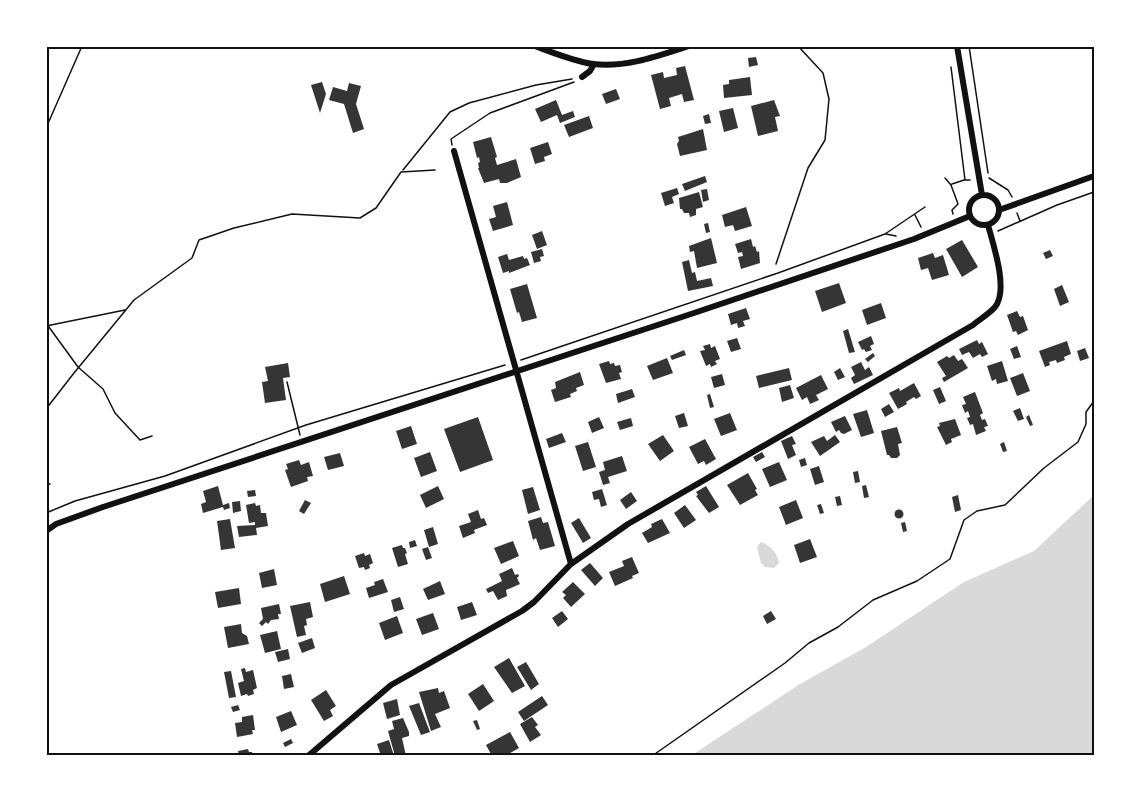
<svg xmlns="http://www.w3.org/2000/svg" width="1141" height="802" font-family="Signika,sans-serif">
  <rect width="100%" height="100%" fill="#fff"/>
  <!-- water -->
  <path fill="#d9d9d9" d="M1094,495V755H692L800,684L866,647L964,582L1034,551Z
    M761,542C770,545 778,554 779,563L774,568L765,567L761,563L757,547Z"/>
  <!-- building -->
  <path fill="#353535" d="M756,57L758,65L749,67L748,58Z
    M685,66L694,100L684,102L682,94L669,98L671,106L660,109L651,75L663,72L664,78L677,75L676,68Z
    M750,77L752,95L724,98L723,85L729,84V80Z
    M322,82L326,94L320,113L311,85Z
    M349,83L361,86L356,104L364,129L353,133L344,104L329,100L333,87L347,91Z
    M616,89L620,99L606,104L602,94Z
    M556,100L562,115L573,111L575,117L560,123L557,115L541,122L535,109Z
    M774,100L780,116L775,117L778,131L758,136L751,106Z
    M733,108L738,128L724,132L719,111Z
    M709,114L711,123L705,124L703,116Z
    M589,116L593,128L569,137L564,125Z
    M703,129L707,150L680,156L677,144L679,141L678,137Z
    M491,137L497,157L495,158L497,165L516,159L521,177L507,183H500L499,179L484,183L478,168H479L478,163L480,162L479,157L477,158L473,142Z
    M548,142L552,154L544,157L545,161L535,164L530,148Z
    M705,176L707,182L685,191L682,184Z
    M677,188L679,194L672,197L674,203L665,206L661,193Z
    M707,189L709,200L703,202L701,190Z
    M699,192L703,207L696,209V215L690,217L689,213H684L682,209H680L679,198Z
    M507,202L513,225L493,231L489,219L496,217L493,206Z
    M746,207L752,226L735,231L733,225L725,227L722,215Z
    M708,223L710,232L706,233L704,224Z
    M542,231L547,245L537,249L532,235Z
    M711,238L717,263L697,268L694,251L690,252L689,246Z
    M751,239L753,247L755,246L757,252L759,251L760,263L741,269L738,257L743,256L742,252L738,253L735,244Z
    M962,240L978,267L962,277L946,249Z
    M542,249L544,256L540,257L541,261L534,263L531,252Z
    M1050,250L1053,256L1046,259L1043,253Z
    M933,253L935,258L943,255L949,275L932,280L928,268L921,270L918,258Z
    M507,254L509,260L523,256L524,259L527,258L530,265L509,273V271L503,273L498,257Z
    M689,260L692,273L695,272L697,281L711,278L713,286L688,291L682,262Z
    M839,283L846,303L822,312L815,291Z
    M527,284L537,318L522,322L519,312L517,313L510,289Z
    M1062,285L1069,302L1060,306L1054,289Z
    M881,303L886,318L867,325L862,310Z
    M746,308L750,319L743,321L745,326L738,328L737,323L731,325L728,314Z
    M1017,311L1020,317L1023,316L1028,330L1018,335L1016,331L1013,332L1007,315Z
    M848,329L855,352L849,353L843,331Z
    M871,336L874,344L870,346L872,350L866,352L864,349L862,350L858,342Z
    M737,338L741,349L731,352L727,341Z
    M977,340L979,344L982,342L988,354L982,357L980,354L973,358L969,352L962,355L959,349Z
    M1067,341L1071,354L1064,357L1065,360L1057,363L1056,360L1049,362L1050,365L1045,367L1039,351Z
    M710,344L711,348L715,346L720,359L715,361L717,364L711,367L710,364L706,366L700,351L705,350L703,346Z
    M1017,346L1021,357L1014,359L1010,349Z
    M1085,348L1089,358L1080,361L1077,351Z
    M684,350L686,355L672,360L670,356Z
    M873,353L875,356L868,362L865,359Z
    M954,355L958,361L962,359L968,368L944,382L942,378L946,376L937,362L947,356L949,358Z
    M667,358L673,373L653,380L647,366Z
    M609,361L610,364L614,363L615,366L620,365L622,372L619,373L621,379L606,383L599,364Z
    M1002,361L1008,381L997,384L996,379L992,381L987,366Z
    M861,362L865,370L869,367L873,375L854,384L851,378L855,375L851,367Z
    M288,363L290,377L283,378L286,400L265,403L262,382L268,381L265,367Z
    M789,368L792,380L759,388L756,376Z
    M840,368L845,377L838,380L834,372Z
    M580,372L584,385L576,388L577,391L570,394L571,397L555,402L551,390L556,388L555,382Z
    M1023,373L1030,391L1017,396L1010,378Z
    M722,374L725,385L714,388L711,377Z
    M821,375L828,389L816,395L819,400L810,404L807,397L802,400L796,388Z
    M914,383L921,396L916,399L914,397L906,402L907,404L898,409L889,393L899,388L900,391Z
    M790,385L794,398L782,402L779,388Z
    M940,387L946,401L939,404L933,390Z
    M632,389L635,397L618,403L616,394Z
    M975,392L983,413L980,415L982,420L985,419L988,426L984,427L986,431L976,435L973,424L970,425L967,418L970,417L968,411L965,413L962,405L966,404L963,397Z
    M710,394L714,407L710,408L707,395Z
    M889,404L894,412L885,417L881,409Z
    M1020,408L1024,419L1018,421L1013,411Z
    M867,410L874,433L861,437L853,414Z
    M684,413L688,426L679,428L675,416Z
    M730,413L737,430L721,436L714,419Z
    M1029,415L1033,425L1030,426L1026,417Z
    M845,416L852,430L844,434L841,433L839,430L836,432L831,422Z
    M478,417L493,460L460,472L444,429Z
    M599,417L604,428L592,433L588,422Z
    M631,418L633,426L620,430L617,422Z
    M955,419L961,435L951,439L952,442L946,445L937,427L940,426L939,423Z
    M411,426L417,444L402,449L396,431Z
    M897,427L902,443L898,444L900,455L897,458H891L889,455H887L881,431Z
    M562,433L566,442L549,448L546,439Z
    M663,435L674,451L660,461L648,444Z
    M835,435L840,442L820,456L811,442L824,436L827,441Z
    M792,436L796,444L792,445L796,455L788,459L781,441Z
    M705,439L716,459L706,465L704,461L698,464L689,447Z
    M588,442L596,467L583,471L575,446Z
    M1004,442L1007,451L1003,452L1000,444Z
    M430,452L437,471L421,477L414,458Z
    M762,452L765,457L756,462L753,457Z
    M340,453L344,466L328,470L324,457Z
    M622,456L627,471L608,477L610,483L603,485L599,472L605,470L603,462Z
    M805,458L807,465L801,467L799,460Z
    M299,460L301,465L309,462L313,476L307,477L308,481L291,487L285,470L288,469L286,464Z
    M779,462L787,480L770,487L762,469Z
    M819,466L824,482L815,485L810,469Z
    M858,471L860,482L855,483L853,472Z
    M748,473L757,489L755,490L758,495L740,505L727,485Z
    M866,485L869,497L864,498L862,486Z
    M218,486L223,505L229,503L230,508L224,510L223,507L203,513L201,504L206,502L203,491Z
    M438,486L444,499L426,508L420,495Z
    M706,486L719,507L709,513L696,496L698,495L696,492Z
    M533,487L540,510L528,514L522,490Z
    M602,489L607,505L601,507L599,499L594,500L592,492Z
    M255,490L256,496L248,497L247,491Z
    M631,492L637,501L626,509L620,500Z
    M958,495L961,510L955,512L952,497Z
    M840,496L842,505L837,506L835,497Z
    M305,500L311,503L304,514L299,511Z
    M796,500L803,518L786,525L779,507Z
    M240,501L241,511L233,513L232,502Z
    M255,503L256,506L260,505L261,513H266L268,526L256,528L257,535L239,537L237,526L255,525V522L249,523L246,505Z
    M821,504L824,513L820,514L817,505Z
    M685,505L696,520L684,528L674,513Z
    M894.5 514a4.5 4.5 0 1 1 9 0a4.5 4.5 0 1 1-9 0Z
    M478,510L481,519L484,518L487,525L474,530L475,533L463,538L459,526L471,522L468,514Z
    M541,517L543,523L548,522L555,546L540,550L536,538L533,540L528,521Z
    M579,518L591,538L583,543L571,523Z
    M230,519L235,548L221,550L217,521Z
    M662,519L670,533L648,543L642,533L652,527L651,524Z
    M905,522L907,531L903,532L901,523Z
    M433,527L438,544L429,547L424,530Z
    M810,539L817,557L800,563L794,545Z
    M415,540L417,546L410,548L409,542Z
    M513,541L519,556L501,564L494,548Z
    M402,545L403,548H405L407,553L405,554L408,564L398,567L392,548Z
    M428,547L432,558L426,560L422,549Z
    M364,553L365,556L370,554L373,563L369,565L370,568L365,570L364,567L359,568L355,556Z
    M632,557L639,573L632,576L633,578L615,586L609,572L624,566L622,561Z
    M590,563L603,578L595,586L581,570Z
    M512,568L515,575L518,574L519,576L517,578L520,584L506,590L507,596L498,600L493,591L488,593L486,589L502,581L499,574Z
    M274,569L277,585L262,588L259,573Z
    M344,576L350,594L325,602L320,584Z
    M383,579L388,592L369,598L366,588L375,585L374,582Z
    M440,581L445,594L428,600L423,589Z
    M573,582L585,594L571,607L563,598L566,595L562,592Z
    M239,588L241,604L218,608L215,592Z
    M400,597L404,609L394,612L391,600Z
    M310,602L313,617L306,619L307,625L304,626L306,635L297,637L290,606Z
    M472,602L477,615L461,620L457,607Z
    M279,604L281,614H278L279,619L271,620L268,624L266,622L262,626L259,623L263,619L261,608Z
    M562,611L568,619L558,627L552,618Z
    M771,611L776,619L767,624L763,616Z
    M433,613L439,629L422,635L416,619Z
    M397,616L403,633L385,640L379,623Z
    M241,624L242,633L247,636L249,644L228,648L224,627Z
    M277,631L281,649L265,653L260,635Z
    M312,638L315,648L302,653L298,643Z
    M288,649L290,659L278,662L275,652Z
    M509,658L525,686L512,693L494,667Z
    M526,662L539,684L531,690L517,667Z
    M245,668L246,672L253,670L257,688L253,690L254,694L248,696L247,694L241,696L238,683L244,681L241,669Z
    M231,671L236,697L229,698L224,672Z
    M291,674L294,687L284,689L282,676Z
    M483,684L494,701L479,711L468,694Z
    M438,688L439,693L444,691L450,708L435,714L441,727L431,731L419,692Z
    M326,690L336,706L330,710L333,716L324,721L311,700Z
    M542,696L548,705L524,721L518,712Z
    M397,699L400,715L387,719L383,703Z
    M419,703L430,732L421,735L409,706Z
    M238,705L240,710L233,712L231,707Z
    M291,711L297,725L281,732L276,717Z
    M253,715L255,730H252L253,734L237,737L235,723L242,722V717Z
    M532,717L538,725L535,727L541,735L530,742L520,724Z
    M403,718L409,732V736L402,738L406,756H395L388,731L394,729L392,721Z
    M477,720L480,729L477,730L473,721Z
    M510,732L519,748L505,756H492L486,745Z
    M291,739L293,743L285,747L283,743Z
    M389,740L394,756H381L377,744Z
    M248,749L249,752H252L253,756H239L238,751Z"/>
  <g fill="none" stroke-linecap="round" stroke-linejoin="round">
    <!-- path -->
    <path stroke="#111" stroke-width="1.5" d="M969,46L988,173
      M951,67L965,180H970
      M46,128L82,46
      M452,145L451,139L490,113L574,82
      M403,170L450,112L469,103L536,85L572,79
      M945,178L951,185L958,204L952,210L953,214
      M989,178L1008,190L1012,197
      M952,184L964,180
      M1017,213L1020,221
      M915,215L921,227
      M998,231L1057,205L1094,192
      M886,234L896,236
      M776,264L808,168L825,140L829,99L823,73L798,46
      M46,323L78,367L103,389L115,413L140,440L152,436
      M46,326L125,310
      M521,360L778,273L885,234L925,207
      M287,382L300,435
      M46,409L74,373L134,300L192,258L199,240L234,228L292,214L360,218L376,208L401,172L435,170
      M46,485L50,484
      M46,513L75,501L165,476L306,425L505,365
      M652,756L785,663L809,643L838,627L873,600L917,581L950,559L964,520L977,511L1005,505L1044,468L1078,442L1086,424V412L1094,401"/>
    <!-- minor -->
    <path stroke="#111" stroke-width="6" d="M535,46C554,53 573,61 593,64C625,68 658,56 689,46
      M957,46L982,195
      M582,77L590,71L594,64
      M454,151L571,564
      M969 210a15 15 0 1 1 30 0a15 15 0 1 1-30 0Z
      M999,210L1094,176
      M46,531L56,524L103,507L688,315L914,239L970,216
      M308,756L391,685L522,611L534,602L571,564L628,524L973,325C980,319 989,314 995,307C1009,290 993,244 988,225"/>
  </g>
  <!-- border -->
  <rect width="1141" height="802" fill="none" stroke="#ffffff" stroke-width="96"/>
  <rect x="48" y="48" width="1045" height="706" fill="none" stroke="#111" stroke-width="2"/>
</svg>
